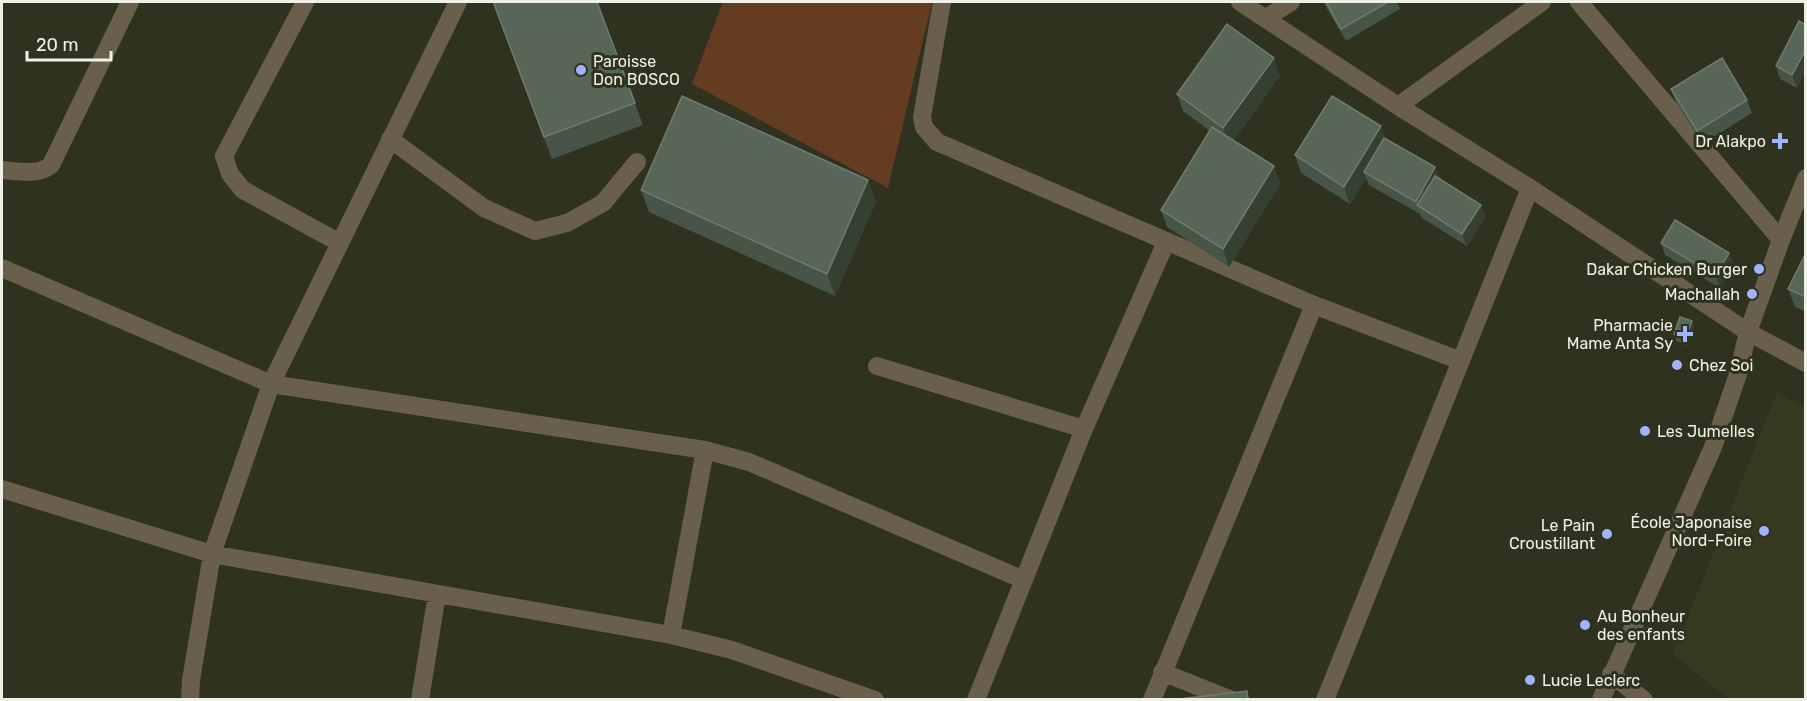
<svg xmlns="http://www.w3.org/2000/svg" width="1807" height="701" font-family="Rubik,sans-serif">
  <rect width="100%" height="100%" fill="#2f321f"/>
  <!-- built -->
  <path fill="#373a21" d="M1777,392L1805,408V699H1729L1673,655Z"/>
  <!-- green -->
  <path fill="#633c22" d="M723,2H932L888,188L692,84Z"/>
  <g fill="none" stroke-linecap="round" stroke-linejoin="round">
    <!-- minor -->
    <path stroke="#695f4c" stroke-width="18" d="M305,2L224,156L230,174L243,190L340,243
      M942,2L922,117L924,127L937,142L1314,305L1461,361
      M1240,2L1398,106L1530,188L1748,332L1806,363
      M1579,2L1781,240
      M1266,18L1291,2
      M1398,106L1542,2
      M390,139L484,208L535,231L567,223L603,203L637,162
      M2,170C18,171 38,176 51,165L130,2
      M2,268L271,384L705,450L749,462L1024,580
      M877,366L1084,429
      M2,489L212,554L671,635L732,650L875,700
      M671,635L705,450
      M1162,672L1232,700
      M1611,674L1644,700
      M190,700L191,680L212,554L271,384L458,2
      M420,700L437,594
      M976,700L1084,429L1166,242
      M1152,700L1314,305
      M1325,700L1530,188
      M1601,700L1713,447L1738,374L1748,332L1781,240L1806,178"/>
  </g>
  <!-- wall -->
  <path fill="#465547" d="M597,2L643,125L552,159L494,4Z
    M1323,2H1397L1400,9L1346,41Z
    M1806,25V71L1797,88L1780,79L1776,66Z
    M1280,76L1233,141L1274,166L1280,184L1229,267L1167,227L1161,210L1210,131L1183,111L1177,94Z
    M1671,89L1747,100L1752,113L1702,144L1676,102Z
    M1386,139L1435,167L1440,179L1481,205L1485,217L1467,246L1422,218L1420,214L1369,185L1366,178L1350,204L1301,173L1295,155Z
    M868,180L876,202L835,296L649,212L641,190Z
    M1661,243L1729,253L1734,265L1720,288L1665,255Z
    M1806,253V312L1795,307L1788,289Z
    M1692,321L1694,328L1687,345L1676,341L1674,334Z"/>
  <!-- shaded-wall -->
  <path fill="#354030" d="M1806,49V71L1797,88L1792,75Z
    M1274,58L1280,76L1230,146L1223,128Z
    M1381,126L1388,144L1364,172L1366,178L1350,204L1344,187Z
    M1274,166L1280,184L1229,267L1223,249Z
    M1435,167L1440,180L1417,205L1420,214L1416,202Z
    M868,180L876,202L835,296L827,274Z
    M1481,205L1485,217L1467,246L1462,234Z
    M1729,253L1734,265L1720,288L1716,276Z
    M1692,321L1694,328L1687,345L1685,339Z"/>
  <!-- building -->
  <path fill="#586658" stroke="#707b6e" stroke-width="1.5" d="M499,2H597L635,103L544,137L494,4Z
    M1326,2H1388L1341,29Z
    M1799,21L1806,25V49L1792,75L1776,66Z
    M1227,24L1274,58L1223,128L1177,94Z
    M1722,58L1747,100L1697,131L1671,89Z
    M682,96L868,180L827,274L641,190Z
    M1332,96L1381,126L1344,187L1295,155Z
    M1212,127L1274,166L1223,249L1161,210Z
    M1384,138L1435,167L1416,202L1364,172Z
    M1435,176L1481,205L1462,234L1417,205Z
    M1675,220L1729,253L1716,276L1661,243Z
    M1806,253V297L1788,289Z
    M1680,317L1692,321L1685,339L1674,334Z
    M1247,691L1248,699H1179Z"/>
  <!-- markers -->
  <g fill="#a0b3fd" stroke="#2f321f" stroke-width="2">
    <circle cx="581" cy="70" r="6"/>
    <path d="M1777 132h6v6h6v6h-6v6h-6v-6h-6v-6h6z"/>
    <circle cx="1759" cy="269" r="6"/>
    <circle cx="1752" cy="294" r="6"/>
    <path d="M1682 325h6v6h6v6h-6v6h-6v-6h-6v-6h6z"/>
    <circle cx="1677" cy="365" r="6"/>
    <circle cx="1645" cy="431" r="6"/>
    <circle cx="1764" cy="531" r="6"/>
    <circle cx="1607" cy="534" r="6"/>
    <circle cx="1585" cy="625" r="6"/>
    <circle cx="1530" cy="680" r="6"/>
  </g>
  <g text-anchor="middle" stroke-width="6" stroke-linejoin="round" paint-order="stroke">
    <!-- poi labels -->
    <g font-size="16" fill="#eff1e6" stroke="#2f321f" text-anchor="end">
      <text x="593" y="67" text-anchor="start">Paroisse<tspan x="593" dy="18">Don BOSCO</tspan></text>
      <text x="1766" y="147">Dr Alakpo</text>
      <text x="1747" y="275">Dakar Chicken Burger</text>
      <text x="1740" y="300">Machallah</text>
      <text x="1673" y="331">Pharmacie<tspan x="1673" dy="18">Mame Anta Sy</tspan></text>
      <text x="1689" y="371" text-anchor="start">Chez Soi</text>
      <text x="1657" y="437" text-anchor="start">Les Jumelles</text>
      <text x="1752" y="528">École Japonaise<tspan x="1752" dy="18">Nord-Foire</tspan></text>
      <text x="1595" y="531">Le Pain<tspan x="1595" dy="18">Croustillant</tspan></text>
      <text x="1597" y="622" text-anchor="start">Au Bonheur<tspan x="1597" dy="18">des enfants</tspan></text>
      <text x="1542" y="686" text-anchor="start">Lucie Leclerc</text>
    </g>
  </g>
  <!-- border -->
  <rect width="1807" height="701" fill="none" stroke="#eff1e6" stroke-width="6"/>
  <!-- scale -->
  <path d="M27 51v9h84v-9" fill="none" stroke="#eff1e6" stroke-width="3"/>
  <text x="36" y="51" font-size="18" fill="#eff1e6" stroke="#2f321f" stroke-width="4.5" paint-order="stroke">20 m</text>
</svg>
